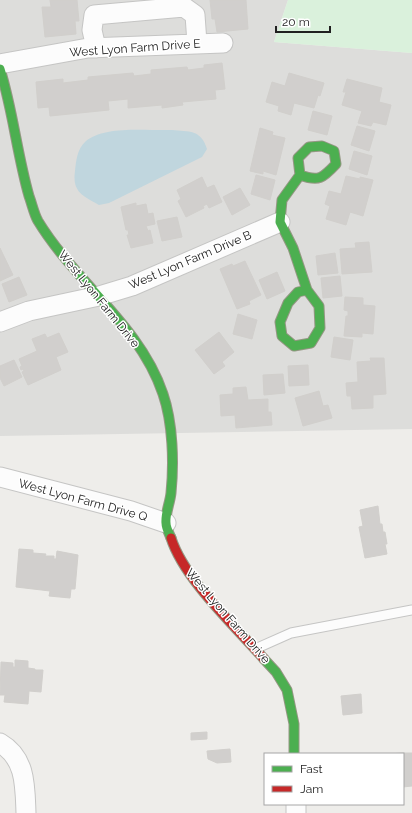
<svg xmlns="http://www.w3.org/2000/svg" width="412" height="813" font-family="Raleway,sans-serif">
  <rect width="100%" height="100%" fill="#eeedea"/>
  <!-- residential -->
  <path fill="#dddddb" d="M0,0H288L274,42L412,53V429L0,436Z"/>
  <!-- park -->
  <path fill="#daf1dc" d="M288,0H412V53L274,42Z"/>
  <!-- water -->
  <path fill="#c0d6de" d="M172,130C189,132 201,129 207,149L202,157L109,203L99,205C83,196 72,192 75,171C76,162 77,149 85,142C103,125 147,131 172,130Z"/>
  <!-- building -->
  <path fill="#d1cfcd" stroke="#d1cfcc" d="M50,0H77L79,21H75L76,34L45,37L42,7H51Z
    M210,0H246L248,29L217,32L215,19H212Z
    M222,63L225,89L215,90L216,99L182,102L183,105L162,108V105L128,108V99L108,101L109,110L50,116L49,107L38,108L36,82L63,79V83L88,80V77L133,73L134,76L151,74V70L187,67L188,70L204,68V65Z
    M289,73L324,83L320,96L318,95L314,108L294,103L291,115L278,111L279,106L266,102L272,82L285,86Z
    M347,79L382,88L379,102L391,105L386,125L373,122L371,126L358,123L362,111L342,105L346,92H343Z
    M313,111L332,116L327,135L308,130Z
    M357,126L375,131L369,151L351,145Z
    M260,128L273,132L272,135L285,138L276,175L263,171V174L250,171Z
    M354,151L372,156L367,175L349,169Z
    M256,175L275,180L270,200L251,194Z
    M346,176L360,179V177L373,180L363,216L350,212L346,225L326,219L330,206L325,204L329,191L341,194Z
    M202,177L207,188L214,185L222,202L209,208L207,204L203,206L204,208L186,217L178,201L181,199L177,190Z
    M240,188L250,205L232,215L223,197Z
    M136,203V206L146,204L148,214L153,213L155,224L146,226L148,231L150,230L153,243L131,248L127,235H129L128,230H126L121,207Z
    M177,217L182,237L162,241L157,221Z
    M369,242L372,272L342,274L340,249L356,248L355,243Z
    M0,248L13,275L0,281Z
    M335,253L338,273L318,275L316,256Z
    M245,261L261,295L249,301L250,304L237,309L220,269L232,264L233,266Z
    M277,272L285,291L267,299L259,280Z
    M340,276L342,296L323,298L321,278Z
    M19,277L27,295L9,302L2,284Z
    M345,297L363,298V305L375,306L373,334L362,333V337L344,336L346,316H348V311L344,310Z
    M238,314L257,320L252,339L233,334Z
    M219,332L234,352L222,362L225,366L214,374L195,350Z
    M59,333L68,352L56,357L61,370L28,385L22,372L24,371L23,369L21,370L20,367L22,366L19,359L37,351L32,339L45,334L47,338Z
    M334,337L353,340L350,360L331,357Z
    M370,358H384L386,394L373,395V408L352,409L351,396H347L346,383L358,382L357,362L371,361Z
    M14,360L22,377L4,386L0,378V366Z
    M308,365L309,385L289,386L288,366Z
    M283,374L285,393L264,395L263,375Z
    M246,387L248,400L268,399V412H271L272,425L236,428L235,415L221,416L220,395L233,394V388Z
    M319,391L323,406L328,405L332,418L303,426L295,398Z
    M378,506L380,524H382L383,532H385L387,544H385L387,554L365,558L359,527L363,526L360,510Z
    M19,549L33,550V553L46,554L45,556H54V559H56L57,551L78,555L75,589H71L70,598L49,596L50,591L16,587Z
    M15,660L28,661V668L35,669V670H43L41,692L29,691L28,704L4,702L5,695H0L1,662L13,663V667H15Z
    M361,694L362,713L343,715L341,696Z
    M207,732V739L191,740V733Z
    M230,749L231,762L217,763L208,759L207,751Z
    M403,753H412V786L403,787V754H388Z"/>
  <g fill="none" stroke-linecap="round" stroke-linejoin="round">
    <defs>
      <path id="lane" d="M255,649L291,633L412,610"/>
      <path id="street" d="M96,48L92,30L94,15L184,7L195,15L197,43
        M0,64L88,48L223,43
        M0,322L29,311L99,296L132,286L280,222
        M0,477L131,511L166,523
        M0,743C26,758 25,786 26,813
        M296,804V813"/>
      <path id="fast" d="M0,69C13,111 17,154 29,196C32,204 34,214 38,221C75,282 140,325 163,394C173,423 174,463 171,493C170,503 165,514 166,523C166,528 169,533 171,538
        M300,175C319,182 323,178 336,164L334,151L322,146L309,147L298,158L300,175L282,200L280,222L293,248L307,290L319,306L320,328L311,343L294,346L282,336L280,322L288,303L298,292L307,290
        M264,659L276,672L287,690L294,724V754"/>
      <path id="jam" d="M171,538C184,579 235,626 264,659"/>
    </defs>
    <!-- lane casing -->
    <use href="#lane" stroke="#c5c5c4" stroke-width="11"/>
    <!-- street casing -->
    <use href="#street" stroke="#c5c5c4" stroke-width="21"/>
    <!-- fast casing -->
    <use href="#fast" stroke="#949783" stroke-width="11"/>
    <!-- jam casing -->
    <use href="#jam" stroke="#949783" stroke-width="11"/>
    <!-- lane -->
    <use href="#lane" stroke="#fcfcfc" stroke-width="9"/>
    <!-- street -->
    <use href="#street" stroke="#fcfcfc" stroke-width="19"/>
    <!-- fast -->
    <use href="#fast" stroke="#4caf50" stroke-width="9"/>
    <!-- jam -->
    <use href="#jam" stroke="#c62828" stroke-width="9"/>
  </g>
  <g text-anchor="middle" stroke-width="3" stroke-linejoin="round" paint-order="stroke">
    <!-- street labels -->
    <g font-size="12" fill="#202020" stroke="#fff">
      <text transform="translate(135 48) rotate(-4)" y="4">West Lyon Farm Drive E</text>
      <text transform="translate(190 260) rotate(-23)" y="4">West Lyon Farm Drive B</text>
      <text transform="translate(99 299) rotate(51)" y="4">West Lyon Farm Drive</text>
      <text transform="translate(83 500) rotate(15)" y="4">West Lyon Farm Drive Q</text>
      <text transform="translate(228 616) rotate(49)" y="4">West Lyon Farm Drive</text>
    </g>
  </g>
  <!-- legend -->
  <rect x="264" y="753" width="140" height="52" fill="#ffffff" stroke="#a6a6a6"/>
  <rect x="272" y="766" width="20" height="6" fill="#4caf50" stroke="#a6a6a6"/>
  <text x="300" y="773" font-size="12" fill="#202020">Fast</text>
  <rect x="272" y="786" width="20" height="6" fill="#c62828" stroke="#a6a6a6"/>
  <text x="300" y="793" font-size="12" fill="#202020">Jam</text>
  <!-- scale -->
  <path d="M276 26v6h54v-6" fill="none" stroke="#202020" stroke-width="2"/>
  <text x="282" y="26" font-size="12" fill="#202020" stroke="#ffffff" stroke-width="3" paint-order="stroke">20 m</text>
</svg>
